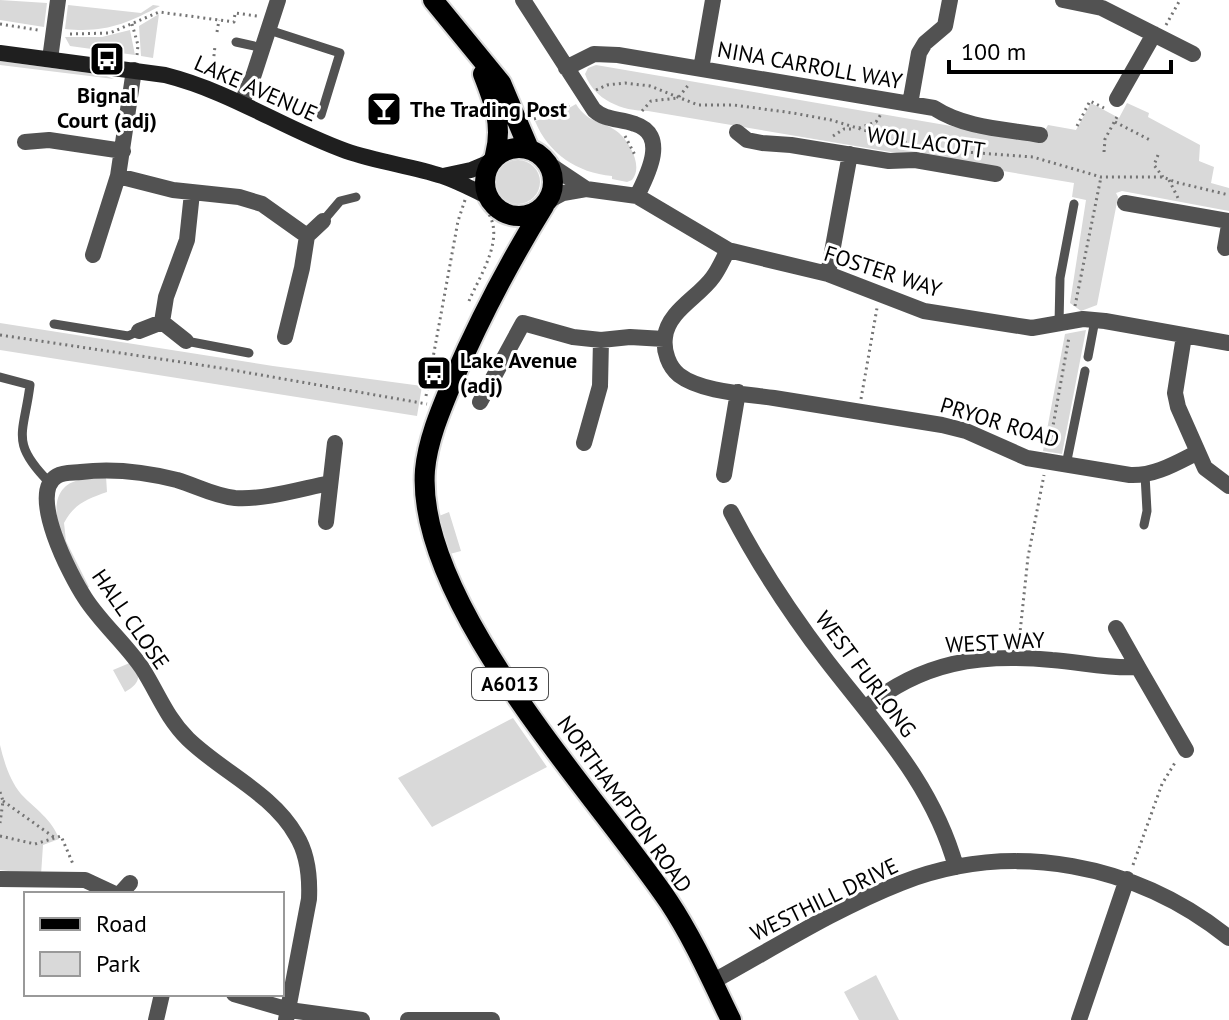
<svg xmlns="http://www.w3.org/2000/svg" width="1229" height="1020" font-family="'PT Sans',sans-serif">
  <rect width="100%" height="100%" fill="#fff"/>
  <!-- green -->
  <path fill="#d9d9d9" d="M0,0L47,3L44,27L0,20Z
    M68,5L141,13L153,5L160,6C126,24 105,33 65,29Z
    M159,14L153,58L141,56L139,26Z
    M130,30L135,55L70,46L65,37H102Z
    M0,61L104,75L114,79L0,65Z
    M596,65L1039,141L1048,125L1076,130L1091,103L1119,118L1127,103L1149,113L1148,117L1200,145L1199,161L1214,167L1211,183L1229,188V211L1122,191L1116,193L1118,197L1097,305L1081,311L1070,303L1086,200L1072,197L1074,183L648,111C622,111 594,100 585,74L588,68Z
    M576,104C589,125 604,120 619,133C631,144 643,167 632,180L627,182L612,179V176C577,173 548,153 535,121L557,115Z
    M496 182a22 22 0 1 1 44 0a22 22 0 1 1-44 0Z
    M0,323L273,366L422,386L417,416L0,350Z
    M1086,330L1062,454L1043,451L1065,334Z
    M106,476L107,492C87,499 74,504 64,523L66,541L89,587L86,589C74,567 42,510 64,488C73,478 93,478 106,476Z
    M449,512L461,551L446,555L441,538L439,516Z
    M132,662C141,676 141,683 125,692L113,670Z
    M513,718L547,767L432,827L398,778Z
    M0,745C4,762 10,781 21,794C35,809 52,819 59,839L43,845L41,875L0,870Z
    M876,975L899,1020H859L844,992Z"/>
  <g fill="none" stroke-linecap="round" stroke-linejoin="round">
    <defs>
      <path id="primary" d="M433,0L501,83L529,149
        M483,74C494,102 503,125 495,155
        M485 182a34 34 0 1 1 68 0a34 34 0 1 1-68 0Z
        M544,206C510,261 480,318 454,378C442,407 428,438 425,470C415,603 595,793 669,902C693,938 712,981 731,1020"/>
    </defs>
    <!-- primary casing -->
    <use href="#primary" stroke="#dbdbdb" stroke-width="24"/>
    <!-- path -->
    <path stroke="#747474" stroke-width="3" stroke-dasharray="2 4" stroke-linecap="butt" d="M0,24L38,30
      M132,24L138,45L137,55
      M1166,25L1180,0
      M217,32L219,20
      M70,34L110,33L159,12L234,22L235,13L257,16
      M212,74L215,46
      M596,90L607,85L625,83L650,86L698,105H734L793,113L831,120L910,144
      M642,111L651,101L678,98L690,83
      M534,119L554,113L571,104
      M1115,122L1150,140
      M1077,126L1090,101L1104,108
      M859,128L876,122L881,114
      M625,136L636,157
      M833,136L844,129H851
      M965,152L1033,157L1101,177H1163L1175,182L1229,195
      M1104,152L1105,139L1118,115
      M1158,155L1154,165L1163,177
      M1169,180L1178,198
      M469,301C480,275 506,238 487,211
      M1075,306L1101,177
      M0,335L221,368L427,404
      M426,396L458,221L465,200
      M861,399L877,308
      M1049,448L1069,337
      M1019,642L1028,557L1044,475
      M0,792L3,801L0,823
      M3,801L55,838
      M0,836L35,844L61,836L73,864
      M1133,865L1162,784L1176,761"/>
    <!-- lane -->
    <path stroke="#525252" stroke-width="9" d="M269,30L340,53L321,115
      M236,42L263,48
      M323,221L340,201L356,197
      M54,324L128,336L139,331
      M1059,324L1060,278L1074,204
      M186,341L249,353
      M1088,357L1095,320
      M0,377L30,385C24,434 9,442 50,483
      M1066,465L1085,371
      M1144,525L1147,511L1145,475"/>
    <!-- street -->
    <path stroke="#525252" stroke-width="16" d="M523,0L594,110C606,121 620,118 635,124C669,135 647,176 637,196
      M1063,0L1102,8L1193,54
      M50,59L58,0
      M566,68L594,54L618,55L934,108C965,128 1004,129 1040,135
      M701,69L713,0
      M134,70L118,176L173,190L239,197L262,204L307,236
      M1117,99L1154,34
      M242,102L254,74L278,0
      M910,104L919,53L925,43L945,26L950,0
      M737,132L747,140L762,143L791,145L889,161L915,160L996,174
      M25,142L49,140L123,151
      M547,163L586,189
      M548,201L563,193L586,189L637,196L728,250L828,274L924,311L1032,328L1083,319L1105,321L1229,343
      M1125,203L1229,221
      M1225,248L1229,225
      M728,250C723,259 719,269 713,277C699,297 668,311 665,337C663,351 669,367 679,375C701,392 747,394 774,398C830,407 886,416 942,425L966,431L1027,458L1130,475C1155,476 1176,463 1198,452
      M93,255L118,176
      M828,274L850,154
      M162,322L186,341
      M139,331L162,322L166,297L187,240L192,193
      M1184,336L1175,393L1178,407L1205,468L1229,486
      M285,337L302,268L307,236L323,221
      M480,402L523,323L573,337L601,340L630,337L664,339
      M584,443L600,386L601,340
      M724,475L738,392
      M731,512C758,564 791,614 827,661C878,727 933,784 956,867
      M326,522L335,443
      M1116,628L1138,667
      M865,708C922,662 979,653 1052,660C1081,662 1109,669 1138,667L1186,750
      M0,879L85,880L115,894
      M120,894L130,883
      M712,982C774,948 835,909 901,883C1013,839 1137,864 1229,938
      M234,994L289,1010L362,1020
      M156,1020L162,994
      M286,1020L309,899C310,877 308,854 296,835C272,793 222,772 188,739C166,717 158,693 142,668C125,643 101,623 85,598C71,577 27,493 57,476C64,472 74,473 81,472C114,468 145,472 177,480C197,486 214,496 235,498C265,500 300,489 330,483
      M408,1020H492
      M1079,1020L1127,879"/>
    <!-- secondary -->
    <path stroke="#1f1f1f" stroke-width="16" d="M0,53L165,75C232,92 282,128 346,151C378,162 411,166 442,176C457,181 472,189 487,196
      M443,176L471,170L490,162"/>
    <!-- primary -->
    <use href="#primary" stroke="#000" stroke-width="20"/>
  </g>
  <!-- icons -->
  <defs>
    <symbol id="bus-square" viewBox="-11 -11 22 22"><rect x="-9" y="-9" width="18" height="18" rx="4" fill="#000" stroke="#fff"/><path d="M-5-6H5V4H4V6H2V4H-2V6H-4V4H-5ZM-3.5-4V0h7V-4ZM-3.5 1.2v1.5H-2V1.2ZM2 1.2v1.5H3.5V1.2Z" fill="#fff"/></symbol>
    <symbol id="bar-square" viewBox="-11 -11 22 22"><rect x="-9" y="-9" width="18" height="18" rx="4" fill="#000" stroke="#fff"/><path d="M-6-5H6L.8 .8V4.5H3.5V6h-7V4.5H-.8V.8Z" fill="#fff"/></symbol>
  </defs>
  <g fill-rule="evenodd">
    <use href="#bus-square" x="87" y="39" width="40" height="40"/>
    <use href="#bar-square" x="364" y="89" width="40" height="40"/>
    <use href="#bus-square" x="414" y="353" width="40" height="40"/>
  </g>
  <g text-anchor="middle" stroke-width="6" stroke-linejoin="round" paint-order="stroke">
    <!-- shield labels -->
    <rect fill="#fff" stroke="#4c4c4c" stroke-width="2" x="472" y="668" width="76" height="32" rx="6"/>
    <g font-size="20" font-weight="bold" fill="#000">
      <text x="510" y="691">A6013</text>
    </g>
    <!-- street labels -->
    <g font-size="22" fill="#000" stroke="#fff">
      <text transform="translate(810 65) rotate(10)" y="8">NINA CARROLL WAY</text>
      <text transform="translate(256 88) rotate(24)" y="8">LAKE AVENUE</text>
      <text transform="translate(926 142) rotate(8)" y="8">WOLLACOTT</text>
      <text transform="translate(883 271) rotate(18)" y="8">FOSTER WAY</text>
      <text transform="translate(1000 422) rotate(17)" y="8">PRYOR ROAD</text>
      <text transform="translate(131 619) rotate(55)" y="8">HALL CLOSE</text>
      <text transform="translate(995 642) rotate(-3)" y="8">WEST WAY</text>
      <text transform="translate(866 674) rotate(53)" y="8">WEST FURLONG</text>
      <text transform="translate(625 804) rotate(54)" y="8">NORTHAMPTON ROAD</text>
      <text transform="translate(824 899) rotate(-26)" y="8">WESTHILL DRIVE</text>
    </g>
    <!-- poi labels -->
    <g font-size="22" font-weight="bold" fill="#000" stroke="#fff" text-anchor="start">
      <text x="107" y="103" text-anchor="middle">Bignal<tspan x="107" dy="25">Court (adj)</tspan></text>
      <text x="410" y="117">The Trading Post</text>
      <text x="460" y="368">Lake Avenue<tspan x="460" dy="25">(adj)</tspan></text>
    </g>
  </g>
  <!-- legend -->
  <rect x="24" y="892" width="260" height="104" fill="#ffffff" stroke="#999999" stroke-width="2"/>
  <rect x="40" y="918" width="40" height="12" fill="#000000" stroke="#999999" stroke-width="2"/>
  <text x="96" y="932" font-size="24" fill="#000000">Road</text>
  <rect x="40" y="952" width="40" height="24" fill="#d9d9d9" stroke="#999999" stroke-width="2"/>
  <text x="96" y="972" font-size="24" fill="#000000">Park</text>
  <!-- scale -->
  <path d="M949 60v12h222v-12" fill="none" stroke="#000000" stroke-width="4"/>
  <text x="961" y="60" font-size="24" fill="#000000" stroke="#ffffff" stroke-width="6" paint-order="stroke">100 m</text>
</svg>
